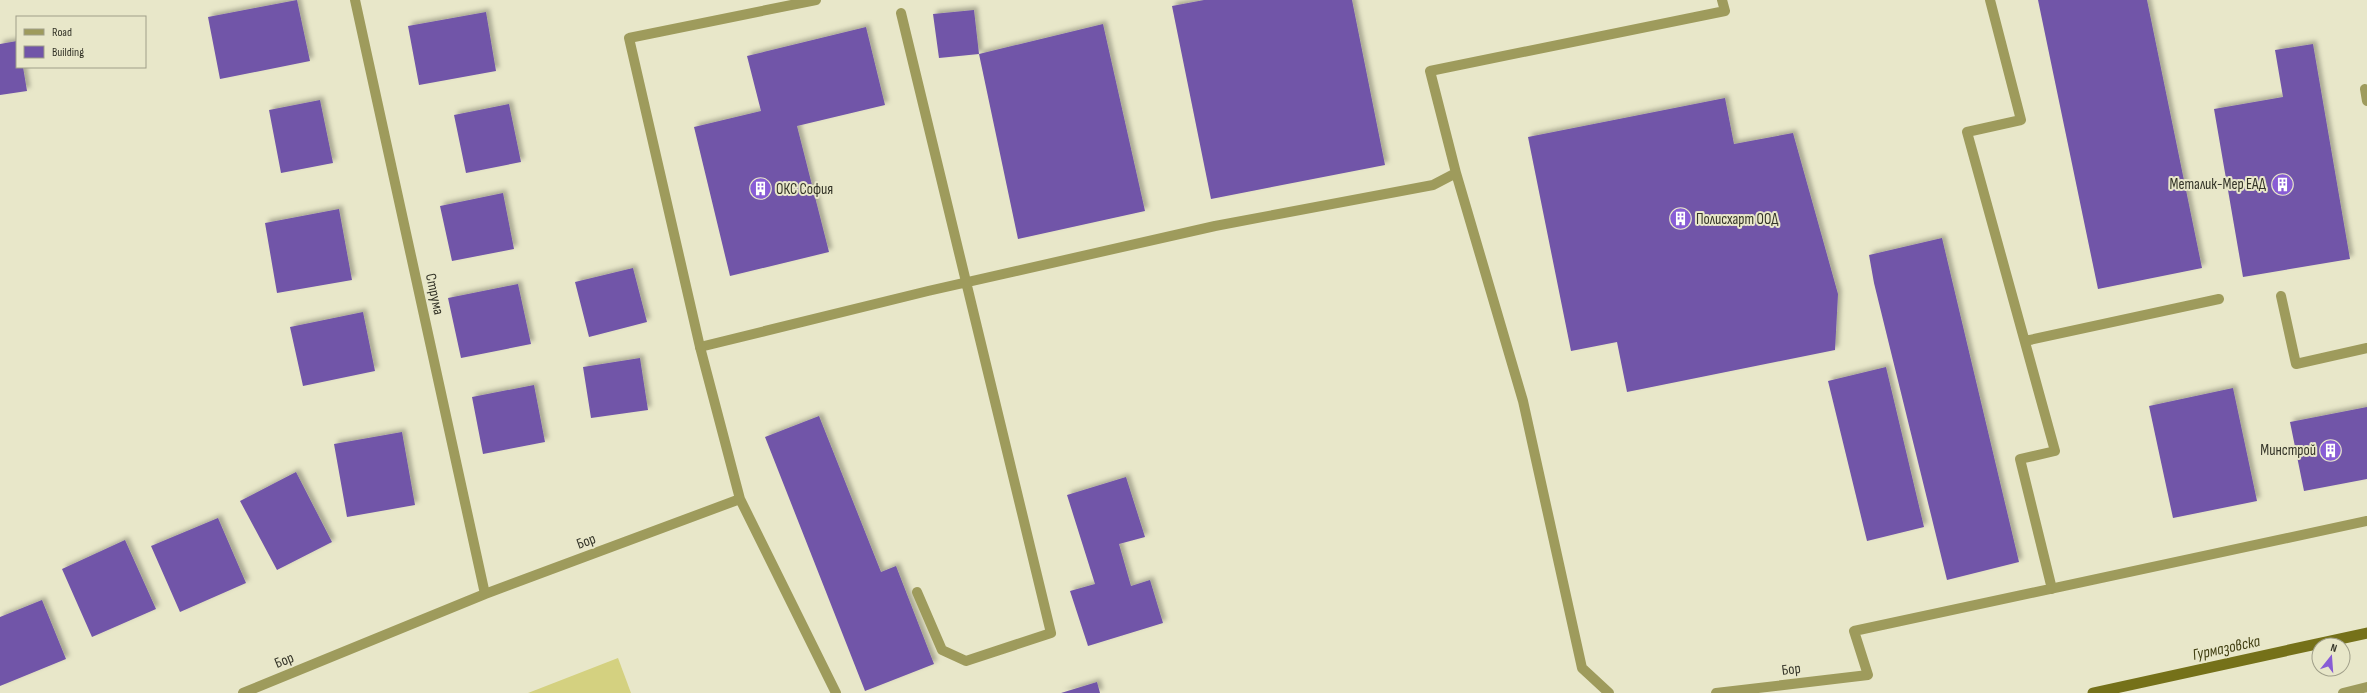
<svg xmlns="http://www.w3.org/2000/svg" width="2367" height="693" font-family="'Sofia Sans Condensed',sans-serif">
  <defs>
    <filter id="shadow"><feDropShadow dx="3.5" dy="-3.5" stdDeviation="2" flood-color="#0004"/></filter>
  </defs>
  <rect width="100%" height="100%" fill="#e8e7c9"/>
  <!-- green -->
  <path fill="#d4d180" d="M618,658L631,693H528Z"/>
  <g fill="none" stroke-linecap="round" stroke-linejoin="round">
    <!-- stream -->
    <path stroke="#757119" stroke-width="11" d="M2093,693L2367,633"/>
  </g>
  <!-- building -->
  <path fill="#7155a8" filter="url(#shadow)" d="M297,0L310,61L220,79L208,17Z
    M1204,0H1352L1385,165L1211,199L1172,6Z
    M2038,0H2147L2202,268L2098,289Z
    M974,10L979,54L1103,24L1145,211L1018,239L979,54L939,58L933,14Z
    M486,12L496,71L419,85L408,26Z
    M866,27L885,105L797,126L829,252L730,276L694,127L761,111L747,56Z
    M17,41V67H23L27,91L0,95V44Z
    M2313,44L2350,259L2243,277L2214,109L2283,97L2275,50Z
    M1725,98L1734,144L1793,133L1838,294L1835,350L1627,392L1617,342L1571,351L1528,137Z
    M320,100L333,163L281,173L269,110Z
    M509,104L521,162L466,173L454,115Z
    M503,193L514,249L452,261L440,206Z
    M339,209L352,280L277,293L265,223Z
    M1942,238L2019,562L1947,580L1874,283L1869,255Z
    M633,268L647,322L589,337L575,282Z
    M518,284L531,344L461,358L448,298Z
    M363,312L375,371L303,386L290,327Z
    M640,358L648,410L591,418L583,367Z
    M1886,367L1924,527L1867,541L1828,381Z
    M534,385L545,442L483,454L472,397Z
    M2233,388L2257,501L2173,518L2149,406Z
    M2367,407V479L2304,491L2290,422Z
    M819,416L881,572L896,566L934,664L865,691L765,437Z
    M402,432L415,505L347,517L334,444Z
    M296,472L332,542L277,570L240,501Z
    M1126,477L1145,537L1119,544L1131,586L1150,580L1163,623L1088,646L1070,591L1095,584L1067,495Z
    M218,518L246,583L180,612L151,546Z
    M125,540L156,609L92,637L62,569Z
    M42,600L66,659L0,686V617Z
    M1097,682L1100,693H1061Z"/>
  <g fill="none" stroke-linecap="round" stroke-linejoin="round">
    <!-- service -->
    <path stroke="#9e9b5c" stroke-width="10" d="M1990,0L2021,120L1967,132L2055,451L2020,459L2052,589
      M901,13L1051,633L966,661L942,650L917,592
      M2365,89L2367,101
      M1456,173L1523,401L1582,668L1609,693
      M2281,296L2296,364L2367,348
      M2025,341L2219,299
      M700,347L928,291L1215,226L1433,185L1456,173L1430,71L1725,11L1722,0
      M1716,693L1868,675L1854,631L2367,521"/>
    <!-- minor -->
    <path stroke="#9e9b5c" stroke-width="10" d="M355,0L485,594
      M740,499L700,347L629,38L816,0
      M243,693L485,594L740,499L836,693
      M2343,693L2367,687"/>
  </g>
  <!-- icons -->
  <defs>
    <symbol id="building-disc" viewBox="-11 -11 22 22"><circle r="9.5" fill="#885cd5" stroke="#e8e7c9"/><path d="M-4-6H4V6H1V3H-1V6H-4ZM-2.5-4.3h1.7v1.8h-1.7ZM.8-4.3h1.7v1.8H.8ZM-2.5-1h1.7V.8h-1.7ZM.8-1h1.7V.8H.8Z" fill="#fff"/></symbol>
  </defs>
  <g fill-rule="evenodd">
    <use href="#building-disc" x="2270" y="172" width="25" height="25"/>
    <use href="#building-disc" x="748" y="176" width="25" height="25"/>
    <use href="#building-disc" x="1668" y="206" width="25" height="25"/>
    <use href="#building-disc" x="2318" y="438" width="25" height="25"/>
  </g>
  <g text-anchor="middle" stroke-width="4" stroke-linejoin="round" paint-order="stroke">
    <!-- poi labels -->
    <g font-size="15" fill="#343428" stroke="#e8e7c9" text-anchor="end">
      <text x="2266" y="189">Металик-Мер ЕАД</text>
      <text x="776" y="194" text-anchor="start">ОКС София</text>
      <text x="1696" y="224" text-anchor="start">Полисхарт ООД</text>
      <text x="2316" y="455">Минстрой</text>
    </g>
    <!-- street labels -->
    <g font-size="15" fill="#343428" stroke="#e8e7c9">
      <text transform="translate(435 294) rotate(78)" y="5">Струма</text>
      <text transform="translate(586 541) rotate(-20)" y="5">Бор</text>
      <text transform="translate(284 660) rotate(-22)" y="5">Бор</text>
      <text transform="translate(1791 669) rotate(-7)" y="5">Бор</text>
    </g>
    <!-- water labels -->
    <g font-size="16" font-style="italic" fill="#413f12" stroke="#e8e7c9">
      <text transform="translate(2226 647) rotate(-12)" y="6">Гурмазовска</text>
    </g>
  </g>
  <!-- legend -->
  <rect x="16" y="16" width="130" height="52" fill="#e8e7c9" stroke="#a09f89"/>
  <rect x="24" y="29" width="20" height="6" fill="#9e9b5c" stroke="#a09f89"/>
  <text x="52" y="36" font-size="12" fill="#343428">Road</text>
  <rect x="24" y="46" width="20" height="12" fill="#7155a8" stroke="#a09f89"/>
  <text x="52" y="56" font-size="12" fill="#343428">Building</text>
  <!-- north arrow -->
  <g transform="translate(2331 657) rotate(17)"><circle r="19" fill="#e8e7c9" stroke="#a09f89"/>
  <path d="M0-3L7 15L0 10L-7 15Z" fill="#885cd5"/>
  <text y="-6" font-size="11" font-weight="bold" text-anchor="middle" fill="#343428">N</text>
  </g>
</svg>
